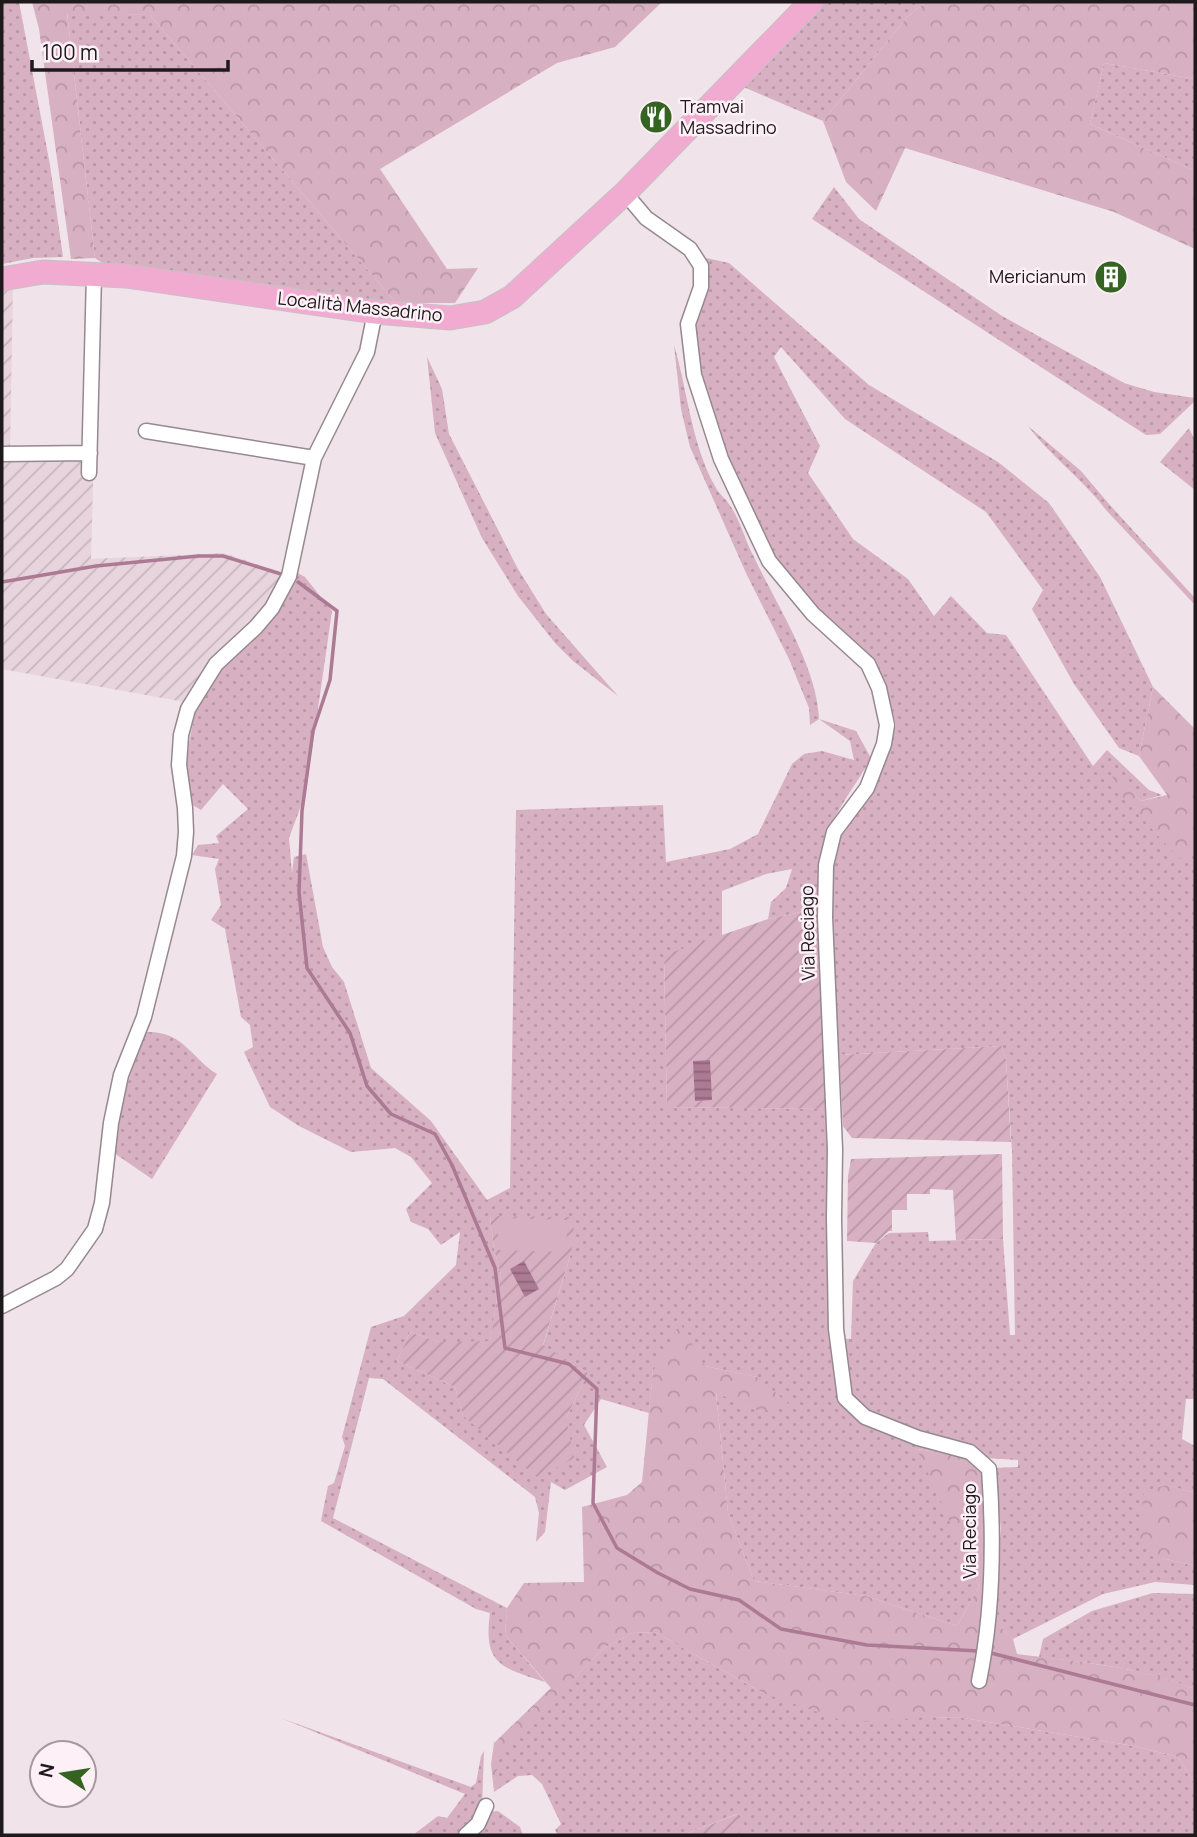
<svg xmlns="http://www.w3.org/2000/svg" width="1197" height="1837" font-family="Manrope,sans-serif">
  <defs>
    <pattern id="industrial-furrows" width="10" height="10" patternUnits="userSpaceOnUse" patternTransform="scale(1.75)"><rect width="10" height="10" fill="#e8d4dd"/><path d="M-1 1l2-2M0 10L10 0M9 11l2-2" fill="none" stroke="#c7b5bd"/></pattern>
    <pattern id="grass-dots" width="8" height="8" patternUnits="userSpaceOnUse" patternTransform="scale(1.75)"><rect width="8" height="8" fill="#d7b0c2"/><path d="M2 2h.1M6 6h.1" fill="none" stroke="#b897a6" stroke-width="1.8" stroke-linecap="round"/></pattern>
    <pattern id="forest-crowns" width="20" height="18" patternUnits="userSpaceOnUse" patternTransform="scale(1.75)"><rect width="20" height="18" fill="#d7b0c2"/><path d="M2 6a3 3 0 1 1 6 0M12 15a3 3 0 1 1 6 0" fill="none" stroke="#b897a6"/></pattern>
    <pattern id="garden-furrows" width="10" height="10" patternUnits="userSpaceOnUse" patternTransform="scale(1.75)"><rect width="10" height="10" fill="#d7b0c2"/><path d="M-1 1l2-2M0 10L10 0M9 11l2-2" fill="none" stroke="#b897a6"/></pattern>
    <pattern id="water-rules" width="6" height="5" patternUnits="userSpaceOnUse" patternTransform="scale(1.75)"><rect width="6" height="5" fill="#ac7a93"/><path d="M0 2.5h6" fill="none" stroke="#8b6377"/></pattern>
  </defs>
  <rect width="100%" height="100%" fill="#f0e3e9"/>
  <!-- industrial -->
  <path fill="url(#industrial-furrows)" d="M13,287L10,450L94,446L91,559L224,553L286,574L275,595L190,703L2,669V291Z"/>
  <!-- grass -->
  <path fill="url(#grass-dots)" fill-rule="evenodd" d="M2,2H19L50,165L63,257L33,258L2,264Z
    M824,2H926L907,17L823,121L741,86Z
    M67,12L150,15L396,303L378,308L104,264L95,258Z
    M1104,63L1195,79V171L1090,124Z
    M834,187L859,219L1002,316L1124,383L1154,392L1195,398V401L1160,434L1146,435L812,219Z
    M706,258L729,263L869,385L998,462L1049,503L1100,577L1153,687L1139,756L1119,748L1074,684L1032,609L1043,590L986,512L845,419L781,347L774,357L820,446L808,473L853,539L908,579L934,616L951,596L987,633L1006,635L1093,766L1107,750L1149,790L1162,795L1141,801L1112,775L1195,853V1399H1186L1182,1439L1195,1446V1490L1192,1492L1166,1485L1162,1558L1195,1566V1585L1155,1582L1103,1594L1013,1639L991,1619L1001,1529L993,1468L1018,1467V1460L969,1457L918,1449L979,1586L957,1626L866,1596L754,1581L728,1513L716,1392L761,1412L757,1377L705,1366L653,1371L649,1413L601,1399L584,1425L607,1467L565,1490L551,1482L545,1532L536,1542L539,1513L535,1497L383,1379L369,1378L333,1518L507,1608L505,1635L545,1682C501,1667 483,1665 490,1613L476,1609L321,1521L328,1486L334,1483L345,1446L342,1437L371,1327L404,1316L456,1265L460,1232L441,1245L428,1229L411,1222L406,1209L432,1183L411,1157L395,1148L351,1152L299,1126L270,1107L244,1052L253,1047L250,1025L241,1017L225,929L211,920L221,905L215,869L219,859L192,855L198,845L219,843L216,836L248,809L223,784L201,810L191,804L187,780V761L189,743L198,698L292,570L305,577L332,611L306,792L289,838L292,873L294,857L306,854L323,947L332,967L344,982L371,1068L431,1121L487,1200L510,1188L516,810L663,805L666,862L730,849L758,834L792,764L804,754L822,751L854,760L850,741L819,719L810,725L809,708L789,659L746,573L690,447L681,409L674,345C688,392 691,444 716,488C719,494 725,498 729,504C740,519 745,541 754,557C776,604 817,666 819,719L856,731L871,758C858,782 835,811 827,836C820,858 822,885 820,908L768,919L771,902L786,888L792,869L766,874L722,891V937L664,956L667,1107L826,1109L833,1338L851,1339L853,1281L876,1243L889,1233L928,1232L929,1241L1003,1239L1010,1335H1015L1012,1151L1006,1060L1002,1046L839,1055L829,916L830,865L839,837L875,787L896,725L885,681L870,661L815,611L770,555L725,459L699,381L696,316L708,269ZM490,1216L571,1253L543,1346L588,1373L566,1418L463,1416L455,1387L397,1361L410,1332L439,1342H490L501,1275L494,1249Z
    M427,357L442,389L449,434L518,569L546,614L618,696L573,661L555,643L518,596L482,538L435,433Z
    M1028,426L1081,471L1109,504L1195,598V605L1106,510C1083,479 1051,457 1028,426Z
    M1189,428L1195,441V490L1160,462Z
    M145,1032C183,1030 190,1057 217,1074L152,1179L114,1153L125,1091Z
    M1153,1593L1195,1594V1689C1145,1669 1093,1663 1039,1657L1043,1639L1092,1611Z
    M655,1632L763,1693L929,1717L964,1718L1134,1746L1178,1757L1195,1785V1835H740L737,1814L683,1835H558L555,1830L561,1824L542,1784L532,1775L518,1776L494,1792L498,1753L604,1648L632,1633Z
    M281,1718L471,1787L476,1783L481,1756L484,1751L482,1808L462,1835H413L438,1816L447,1818L465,1794Z
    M498,1811L520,1827L523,1835H474L488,1812Z"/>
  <!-- forest -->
  <path fill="url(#forest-crowns)" d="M32,2H662L615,47L557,63L380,169L447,269L478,268L455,303H396L150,15L67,13L95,258L71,259L39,29Z
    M926,2H1195V79L1104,63L1090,124L1195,171V249L1114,212L905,148L876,211L846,182L823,121L907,17Z
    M1153,687L1195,729V853L1179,859L1119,793L1111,773L1141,801L1167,795L1139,756Z
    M680,1323L705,1366L757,1377L791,1406L761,1412L716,1393L728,1513L754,1581L866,1596L957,1626L979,1586L917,1449L969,1457L984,1474L989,1554L984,1612L1013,1639L1017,1654C1078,1662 1139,1666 1195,1689V1785L1178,1757L1134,1746L964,1718L929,1717L849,1723L763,1693L655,1632L632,1633L604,1648L499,1753L494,1792L491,1764L494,1743L551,1688L505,1635L507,1608L524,1583L584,1582L582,1507L627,1495L642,1482L653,1371Z
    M1167,1485L1192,1492L1195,1490V1566L1162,1558L1138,1538L1144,1491Z"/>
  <!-- garden -->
  <path fill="url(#garden-furrows)" d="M820,908L826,1109L667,1107L664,955L768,919Z
    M1002,1046L1006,1060L1011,1142L852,1138L843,1126L839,1055Z
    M1002,1154L1003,1239L956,1240L953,1190L930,1189V1194H907V1210H892V1231H889L876,1243L847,1241L848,1176L851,1159Z
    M490,1216L575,1217L571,1253L543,1345L588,1373L566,1418L574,1458L538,1478L463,1416L455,1387L397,1361L410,1332L439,1342L490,1341L501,1275L494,1249Z
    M738,1814L740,1835H683Z"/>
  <!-- pitch -->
  <path fill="#d7b0c2" d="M499,1218L567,1220L566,1252L497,1250Z"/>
  <!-- water -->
  <path fill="url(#water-rules)" d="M710,1060L712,1100L695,1101L693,1061Z
    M524,1261L539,1289L525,1297L510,1269Z"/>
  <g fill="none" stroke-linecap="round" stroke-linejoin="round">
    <!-- stream -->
    <path stroke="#ac7a93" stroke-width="3.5" d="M2,582L96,566L199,556H223L281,574
      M298,582L337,611L330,680L313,731L302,811L299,892L307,968L350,1033L367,1086L391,1114L435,1134L452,1165L495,1268L505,1348L569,1364L597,1389L593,1503L617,1548L658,1573L690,1589L739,1600L781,1629L867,1645L979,1651
      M987,1652L1195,1705"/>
    <defs>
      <path id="street" d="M625,193L646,218L690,249L701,266V287L688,324L694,375L721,459L769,561L813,614L868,664L879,688L887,725L884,744L867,788L834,832L826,865L825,917L835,1149L834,1218L836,1329L845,1398L865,1417L918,1438L970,1452L989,1469C994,1538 993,1613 979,1681
        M146,431L314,458
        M2,454L90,453
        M89,473L94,274
        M2,1306L56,1278L67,1269L95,1229L102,1203L111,1123L121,1075L144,1017L184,856L186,832L185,808L179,765L181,735L188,709L216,664L256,627L272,608L289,576L314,458L367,352L375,312
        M466,1835L478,1824L486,1806"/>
      <path id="primary" d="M2,279L43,272L126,276L375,312L450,318L485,312L512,297L625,193L811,2"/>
    </defs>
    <!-- street casing -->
    <use href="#street" stroke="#95898f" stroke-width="17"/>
    <!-- primary casing -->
    <use href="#primary" stroke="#c4c3c4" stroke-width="25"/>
    <!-- street -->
    <use href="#street" stroke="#fff" stroke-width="14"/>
    <!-- primary -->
    <use href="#primary" stroke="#f1abd1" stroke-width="23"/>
  </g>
  <!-- icons -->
  <defs>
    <symbol id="restaurant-disc" viewBox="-11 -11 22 22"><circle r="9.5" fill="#346322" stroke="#fdf0f6"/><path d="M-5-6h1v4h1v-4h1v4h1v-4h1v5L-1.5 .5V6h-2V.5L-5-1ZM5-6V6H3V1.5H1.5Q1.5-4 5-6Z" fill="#fff"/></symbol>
    <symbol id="building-disc" viewBox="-11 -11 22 22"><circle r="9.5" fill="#346322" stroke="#fdf0f6"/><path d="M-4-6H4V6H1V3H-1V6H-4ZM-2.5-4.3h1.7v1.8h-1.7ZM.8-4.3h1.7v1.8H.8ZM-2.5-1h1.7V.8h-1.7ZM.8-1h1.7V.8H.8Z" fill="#fff"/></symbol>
  </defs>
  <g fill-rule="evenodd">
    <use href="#restaurant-disc" x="637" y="98" width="38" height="38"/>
    <use href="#building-disc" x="1092" y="258" width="38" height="38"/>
  </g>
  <g text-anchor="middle" stroke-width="5" stroke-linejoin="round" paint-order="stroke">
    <!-- poi labels -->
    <g font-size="18" fill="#1e191b" stroke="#fdf0f6" text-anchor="start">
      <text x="680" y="113">Tramvai<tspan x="680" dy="21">Massadrino</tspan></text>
      <text x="1086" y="283" text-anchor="end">Mericianum</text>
    </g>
    <!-- street labels -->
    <g font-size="18" fill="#1e191b" stroke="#fdf0f6">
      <text transform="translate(360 307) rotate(6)" y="6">Località Massadrino</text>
      <text transform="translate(808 933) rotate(-91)" y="6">Via Reciago</text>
      <text transform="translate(970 1531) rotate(-90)" y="6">Via Reciago</text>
    </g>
  </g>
  <!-- border -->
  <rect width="1197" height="1837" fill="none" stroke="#1e191b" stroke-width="7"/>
  <!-- north arrow -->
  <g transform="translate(63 1774) rotate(282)"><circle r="33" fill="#fdf0f6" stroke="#a49a9e" stroke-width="2"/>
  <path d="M0-5L12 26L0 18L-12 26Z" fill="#346322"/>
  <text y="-10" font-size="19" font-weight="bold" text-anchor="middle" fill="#1e191b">N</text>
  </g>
  <!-- scale -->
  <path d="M32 60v10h196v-10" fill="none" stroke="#1e191b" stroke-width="3.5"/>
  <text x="42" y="60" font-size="21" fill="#1e191b" stroke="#fdf0f6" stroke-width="5" paint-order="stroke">100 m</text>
</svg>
